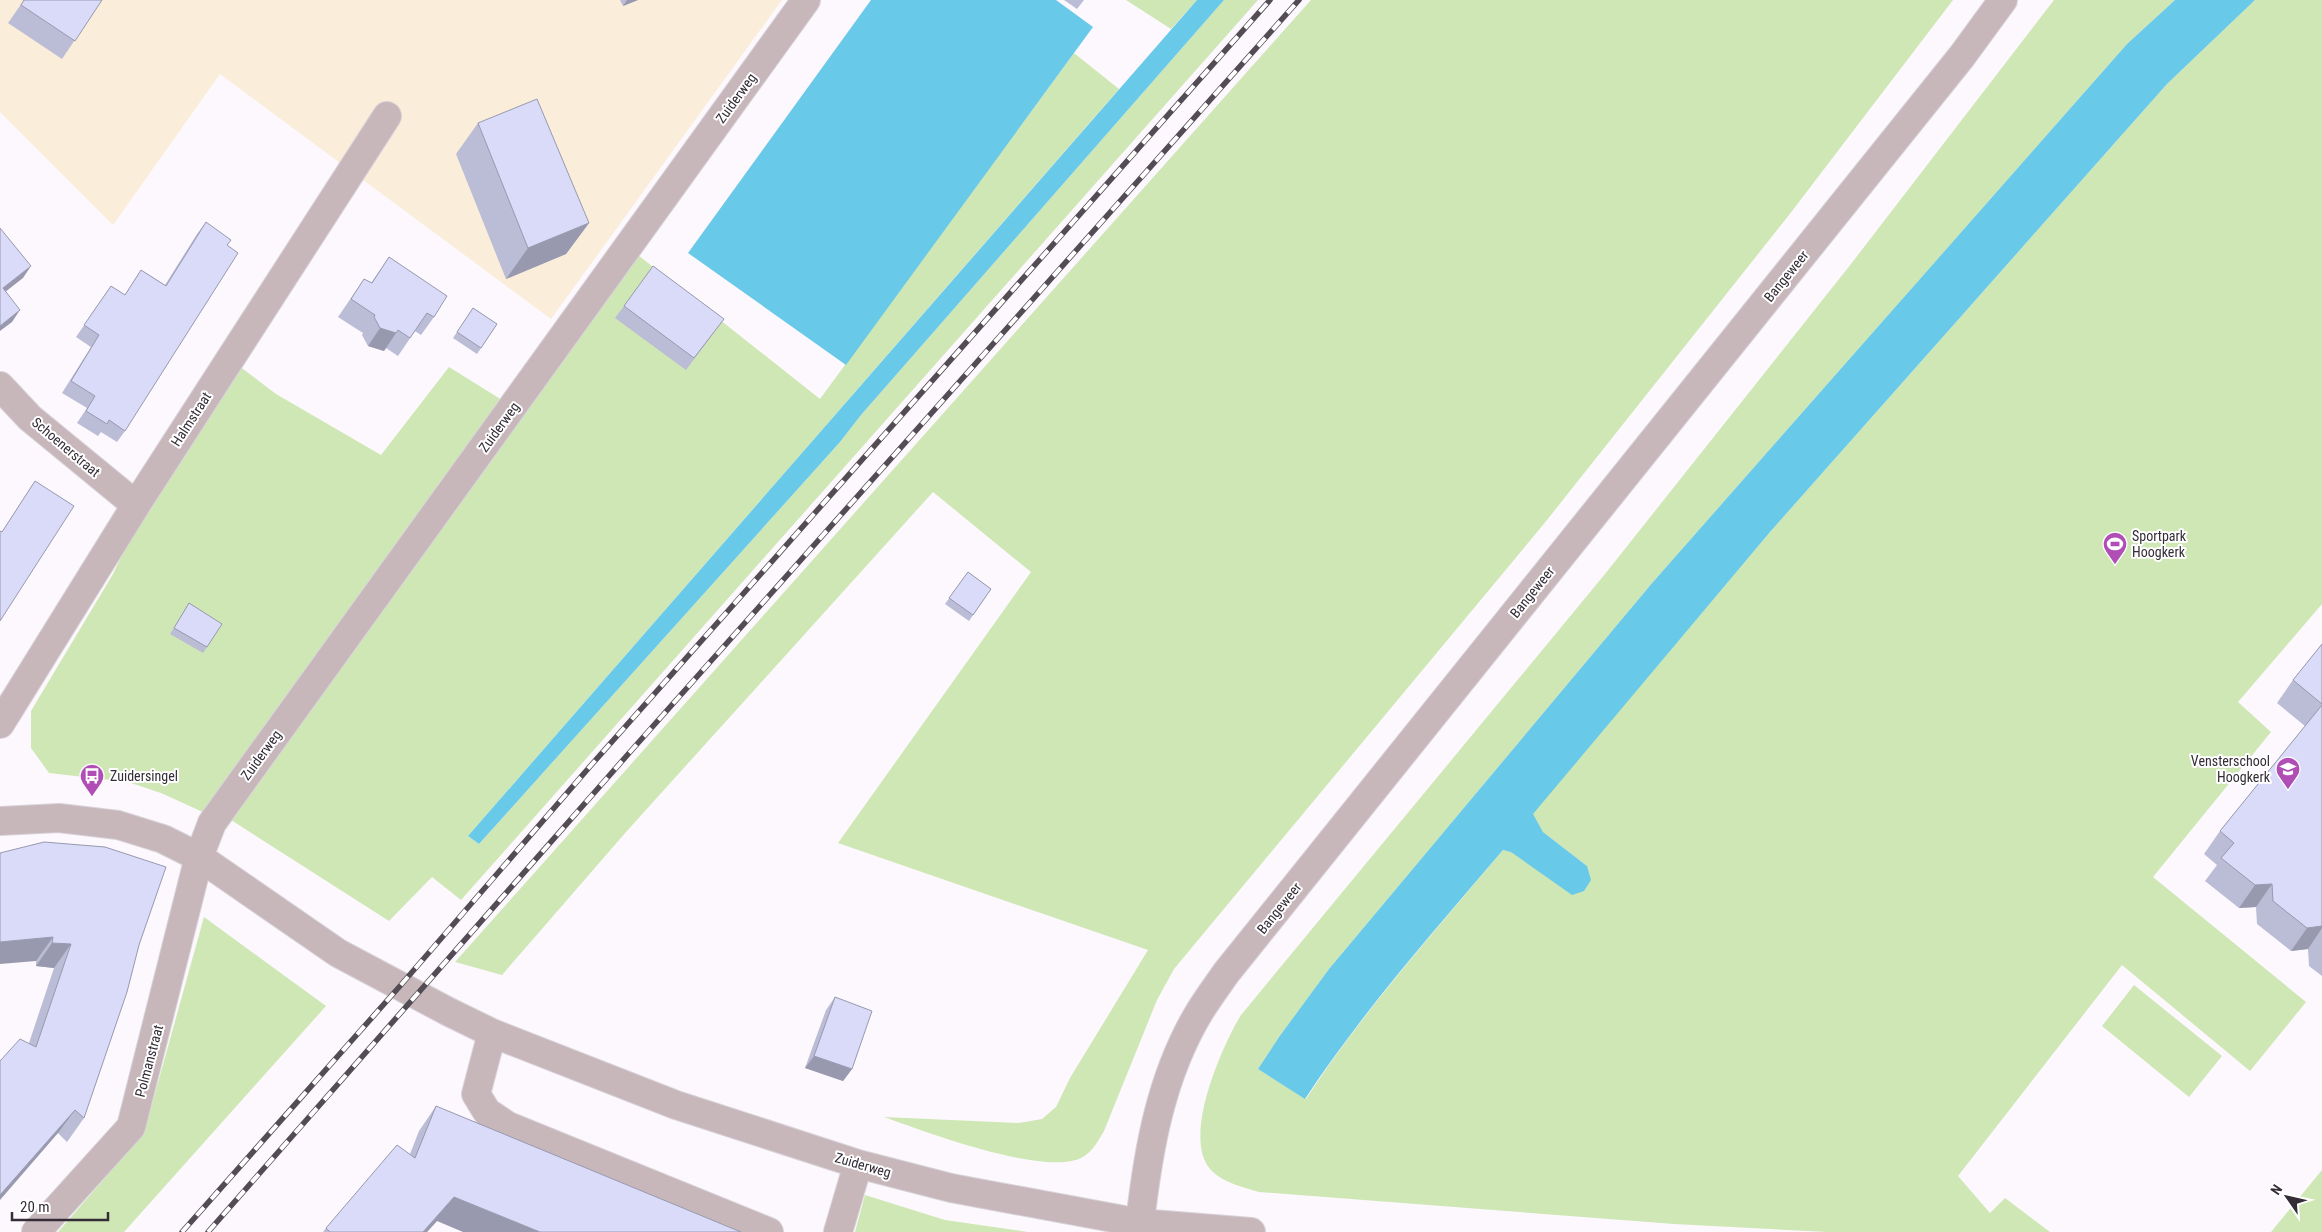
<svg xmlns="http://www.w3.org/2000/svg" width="2322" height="1232" font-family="'Roboto Condensed',sans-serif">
  <rect width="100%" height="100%" fill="#fcf8fd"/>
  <!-- industrial -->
  <path fill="#faeeda" d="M0,0H782L551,319L220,74L113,225L0,112Z"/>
  <!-- green -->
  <path fill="#cfe7b5" d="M1126,0H1197L1171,29Z
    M1224,0H1258L461,900L432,877L389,921L228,818L638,255L820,399L1074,53L1119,89L468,836L479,844L840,442L861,415Z
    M1311,0H1953L1789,215L1543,525L1174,969L1157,1000L1104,1131C1098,1141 1093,1151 1083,1157C1047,1178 923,1131 884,1117L1019,1123L1042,1119L1056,1107L1070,1078L1148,950L838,843L1031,572L933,492L626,832L502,975L455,962Z
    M2054,0H2175L2127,44L1653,582L1329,969L1279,1037L1258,1069L1306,1099C1364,1010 1435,931 1503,850L1587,866L1543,832L1532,814L1770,532L2167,84L2255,0H2322V604L2238,702L2271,732L2153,877L2306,1002L2250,1071L2122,965L1958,1176L1990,1213L2005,1198L2050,1232H1827L1674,1224L1259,1192C1243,1187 1223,1183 1211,1170C1181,1139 1222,1046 1241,1015L1605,574L1851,264Z
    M239,366L276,394L381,455L449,367L502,400L205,813L161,793L128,782L49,773L31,748V711L113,574L129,540Z
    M204,917L326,1006L124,1232H58L144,1133Z
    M2134,985L2222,1056L2189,1097L2102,1026Z
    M2322,1170V1232H2271Z
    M865,1195L945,1220L1028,1232H855Z"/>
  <!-- water -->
  <path fill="#69c9e9" d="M871,0H1056L1093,27L846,365L688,253Z
    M1197,0H1224L861,415L840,442L479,844L468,836Z
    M2175,0H2255L2167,84L1770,532L1533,814L1543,832L1587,866L1591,880L1584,891L1572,895L1511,852L1503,850C1434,931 1363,1011 1305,1099L1258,1069L1279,1037L1329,969L1653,582L2127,44Z"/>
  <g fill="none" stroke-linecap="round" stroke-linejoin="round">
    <defs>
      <path id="minor" d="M0,386L30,418L136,505
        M0,724L136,505L387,116
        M0,821L59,818L118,825L163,839L199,857L338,953L449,1012L492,1033L676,1105L858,1164L951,1188L1140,1223L1251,1232
        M492,1033L476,1094L487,1112L508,1126L769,1232
        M1140,1223C1148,1150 1161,1075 1200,1011C1208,998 1217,986 1226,973L1962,56L2003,0
        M36,1232L131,1127L199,857L212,823L806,0
        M838,1232L858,1164"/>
    </defs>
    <!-- minor casing -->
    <use href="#minor" stroke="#d8d3d9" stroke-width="30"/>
    <!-- minor -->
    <use href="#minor" stroke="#c7b7bb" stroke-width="28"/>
    <defs>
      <path id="rail" d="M182,1232L400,986L593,763L1270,0
        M208,1232L630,752L1299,0"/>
    </defs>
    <!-- rail casing -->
    <use href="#rail" stroke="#544c55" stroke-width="5.5"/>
    <!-- rail -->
    <use href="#rail" stroke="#fff" stroke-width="4" stroke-dasharray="11" stroke-linecap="butt"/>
  </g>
  <!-- wall -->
  <path fill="#bbbcd6" d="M24,0H102L62,59L8,23Z
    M620,0H638L623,6Z
    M1064,0H1084L1077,9Z
    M478,123L589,223L566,254L506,279L456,154Z
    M206,222L227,245L125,431L117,442L101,432L98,436L77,423L87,408L62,393L91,347L76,337L111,286L125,295L141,270L165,285L197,234Z
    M389,257L434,317L421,335L415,331L398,356L386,348L384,351L368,346L362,335L363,333L338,317L364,279L371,283Z
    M624,306L724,319L686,370L615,318Z
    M473,308L497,324L477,354L453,338Z
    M35,481L0,621L2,532Z
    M968,572L991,589L969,621L945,604Z
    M189,603L207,647L203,653L170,634Z
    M2322,644V976L2309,966L2308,949L2291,951L2257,924L2256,907L2239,908L2205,881L2217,865L2204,854L2220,831L2305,726L2277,703L2293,680Z
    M0,853L139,945L84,1118L67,1142L58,1133L29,1043L54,968L36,966V961Z
    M835,997L852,1069L843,1081L805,1068L826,1010Z
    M436,1106L437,1221L427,1232H323L326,1228L410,1154L419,1131Z"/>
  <!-- shaded-wall -->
  <path fill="#9899ae" d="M627,0H638L623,6Z
    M589,223L566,254L506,279L528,248Z
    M31,266L23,278L0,296L3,288Z
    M20,310L12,322L0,331V326Z
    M380,328L396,333L384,351L368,346Z
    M2272,884L2256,907L2239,908L2255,885Z
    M2322,926V928L2308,949L2291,951L2307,928Z
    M53,937L36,961L0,964V942Z
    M52,943L71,944L54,968L36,966Z
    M814,1056L852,1069L843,1081L805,1068Z
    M75,1110L58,1133L0,1200V1195Z
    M454,1197L540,1232H463L437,1221L427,1232H423Z"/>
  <!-- building -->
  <path fill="#d9dbf9" stroke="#9899ae" d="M24,0H102L75,41L21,5Z
    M537,99L589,223L528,248L478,123Z
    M206,222L231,240L227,245L238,253L125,431L109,420L107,424L86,411L95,396L71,381L99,335L84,325L111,286L125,295L141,270L166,286Z
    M0,228L31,266L3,288L20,310L0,326Z
    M389,257L447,296L434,317L427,313L410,338L398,330L396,333L380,328L374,317L375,315L351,299L364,279L372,283Z
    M653,266L724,319L694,358L624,306Z
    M473,308L497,324L481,348L457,332Z
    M35,481L74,506L0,621V531L2,532Z
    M968,572L991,589L973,615L949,598Z
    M189,603L222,624L207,647L174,628Z
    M2322,644V704L2293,680Z
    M2322,705V926L2307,928L2273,901L2272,884L2255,885L2221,858L2234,843L2220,831Z
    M44,842L105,847L166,867L139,945L127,992L84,1118L75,1110L0,1195V1061L20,1039L36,1047L71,944L52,943L53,937L0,942V853Z
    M835,997L872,1011L852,1069L814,1056Z
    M436,1106L741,1232H540L454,1197L423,1232H330L326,1228L397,1145L415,1158Z"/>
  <!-- icons -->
  <defs>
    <symbol id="stadium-pin" viewBox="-11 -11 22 30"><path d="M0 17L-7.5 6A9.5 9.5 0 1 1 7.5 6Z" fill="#b04eb6" stroke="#fff"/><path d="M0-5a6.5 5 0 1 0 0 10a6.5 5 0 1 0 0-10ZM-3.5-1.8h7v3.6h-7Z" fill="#fff"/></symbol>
    <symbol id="school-pin" viewBox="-11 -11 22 30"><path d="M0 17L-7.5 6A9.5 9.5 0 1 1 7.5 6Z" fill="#b04eb6" stroke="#fff"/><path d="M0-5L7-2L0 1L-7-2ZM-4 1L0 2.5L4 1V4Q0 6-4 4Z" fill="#fff"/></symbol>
    <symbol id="bus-pin" viewBox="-11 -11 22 30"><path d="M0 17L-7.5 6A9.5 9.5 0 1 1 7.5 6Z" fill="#b04eb6" stroke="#fff"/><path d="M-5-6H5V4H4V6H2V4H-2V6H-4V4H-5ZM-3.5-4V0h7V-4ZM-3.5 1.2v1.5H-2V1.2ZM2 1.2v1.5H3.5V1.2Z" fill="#fff"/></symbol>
  </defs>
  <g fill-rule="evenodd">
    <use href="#stadium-pin" x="2101" y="530" width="28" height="38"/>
    <use href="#school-pin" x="2274" y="755" width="28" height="38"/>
    <use href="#bus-pin" x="78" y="762" width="28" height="38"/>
  </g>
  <g text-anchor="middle" stroke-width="4" stroke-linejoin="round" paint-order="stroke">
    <!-- street labels -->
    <g font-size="14" fill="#342c36" stroke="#fff">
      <text transform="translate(736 98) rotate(-54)" y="5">Zuiderweg</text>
      <text transform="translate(1786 276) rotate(-51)" y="5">Bangeweer</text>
      <text transform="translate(191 419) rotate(-57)" y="5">Halmstraat</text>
      <text transform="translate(499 427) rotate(-54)" y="5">Zuiderweg</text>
      <text transform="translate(66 447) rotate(40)" y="5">Schoenerstraat</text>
      <text transform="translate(1532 592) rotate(-51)" y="5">Bangeweer</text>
      <text transform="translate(261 755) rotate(-54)" y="5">Zuiderweg</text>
      <text transform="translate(1279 908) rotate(-51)" y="5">Bangeweer</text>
      <text transform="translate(149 1061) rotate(-75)" y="5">Polmanstraat</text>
      <text transform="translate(863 1165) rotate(16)" y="5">Zuiderweg</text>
    </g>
    <!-- poi labels -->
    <g font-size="14" fill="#342c36" stroke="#fff" text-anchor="start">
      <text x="2132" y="541">Sportpark<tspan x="2132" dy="16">Hoogkerk</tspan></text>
      <text x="2270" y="766" text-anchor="end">Vensterschool<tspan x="2270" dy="16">Hoogkerk</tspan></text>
      <text x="110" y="781">Zuidersingel</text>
    </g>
  </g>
  <!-- north arrow -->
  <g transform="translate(2287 1197) rotate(304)" stroke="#ffffff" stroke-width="4" paint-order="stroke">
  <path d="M0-4L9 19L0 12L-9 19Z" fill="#342c36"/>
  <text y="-8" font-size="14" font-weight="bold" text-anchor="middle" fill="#342c36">N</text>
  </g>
  <!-- scale -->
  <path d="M12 1212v8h96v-8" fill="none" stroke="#342c36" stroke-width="2.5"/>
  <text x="20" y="1212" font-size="15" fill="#342c36" stroke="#ffffff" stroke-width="4" paint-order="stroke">20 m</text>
</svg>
